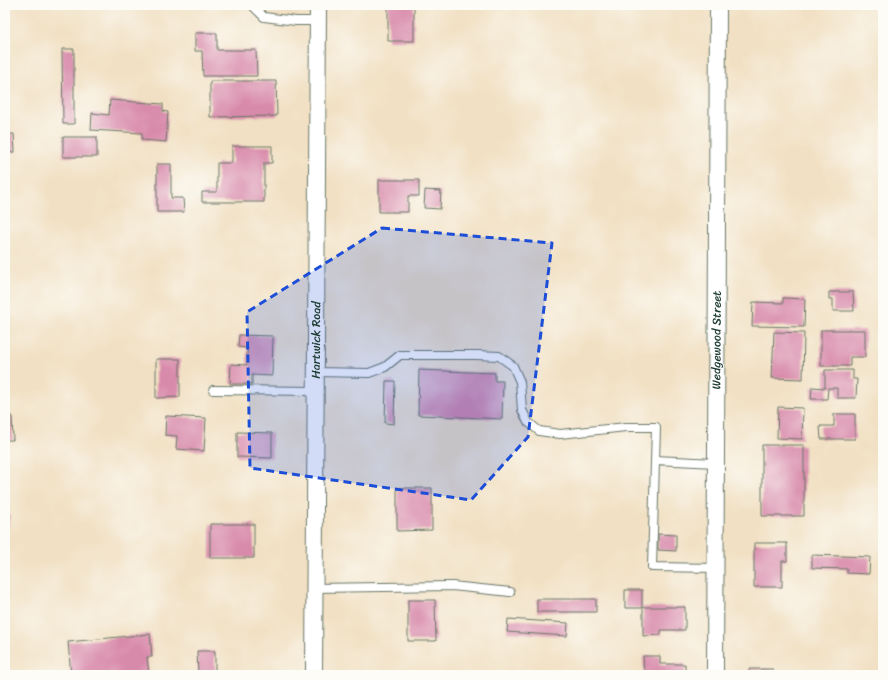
<svg xmlns="http://www.w3.org/2000/svg" width="888" height="680" font-family="Sriracha,sans-serif">
  <rect width="100%" height="100%" fill="#fdfcf7"/>
  <filter id="ink" filterUnits="userSpaceOnUse"><feTurbulence type="fractalNoise" baseFrequency=".025" numOctaves="2"/><feDisplacementMap in="SourceGraphic" scale="8" xChannelSelector="R" yChannelSelector="G"/><feConvolveMatrix kernelMatrix="1 2 1 2 8 2 1 2 1" color-interpolation-filters="sRGB"/></filter>
  <filter id="wash" filterUnits="userSpaceOnUse"><feTurbulence type="fractalNoise" baseFrequency=".012" numOctaves="4" result="noise"/><feDisplacementMap in="SourceGraphic" scale="16" xChannelSelector="R" yChannelSelector="G"/><feGaussianBlur stdDeviation="0.9" result="paint"/><feColorMatrix in="noise" values="0 0 0 0 0 0 0 0 0 0 0 0 0 0 0 0 0 1.4 0 .05"/><feComposite in="paint" operator="in"/></filter>
  <g filter="url(#wash)">
    <rect width="100%" height="100%" fill="#f1e0c3"/>
    <g id="blocks">
      <!-- building -->
      <path fill="#d88aaa" d="M388,5H414V41H388Z
        M195,33H217V50H256L257,76H203L202,51H195Z
        M62,49H74V124H63Z
        M210,81H276L277,116L210,117Z
        M110,100L163,104V111L168,112L166,142L142,140V133L91,130L92,113L109,115Z
        M5,134H14L15,152L5,153Z
        M63,137H97V157H63Z
        M232,146H272V163H264V202H202V192H217V163H232Z
        M157,164H171V198H183L184,212H157Z
        M379,180H419V196H408V212H379Z
        M425,190L441,191L440,209L424,208Z
        M829,292H853L854,311H833V299H829Z
        M783,298L805,299L804,327L752,326L753,302L783,303Z
        M821,330H865V357H850V366H821Z
        M774,332L804,333L803,379L772,378Z
        M239,335L273,336L272,376L252,375V384H230L231,364L247,365V348L238,347Z
        M156,359H180V397L156,398Z
        M419,370L495,373V381H503L502,419L418,415Z
        M825,370H853V379H857L856,398H837V388H828L827,399H811L812,387L825,388Z
        M386,381H395L394,424L385,423Z
        M778,407L803,408L802,439L777,438Z
        M834,414H855V439H821L820,426H834Z
        M5,416H12L13,440H5Z
        M166,416L206,418L204,451L176,449L177,436L165,435Z
        M237,432L272,433V458L237,457Z
        M762,445H804V516H762Z
        M397,488H432V530L397,531Z
        M5,514L10,515L8,528L5,527Z
        M210,524H254V558H210Z
        M658,534L676,535V551L658,550Z
        M754,543H787V561H782V587H754Z
        M812,555L870,557L869,574L847,573V569L812,568Z
        M625,590H642V608H625Z
        M537,599H596V612H537Z
        M408,600H435L436,641H408Z
        M643,607H685V630H661V635L643,636Z
        M508,619L568,623L567,636L507,632Z
        M150,634L152,657H147L149,675H71L68,642Z
        M197,651H215V672H198Z
        M643,656H660V664H685V675H644Z
        M749,669H773V675H749Z"/>
    </g>
  </g>
  <g filter="url(#ink)">
    <use href="#blocks" fill-opacity="0" stroke="#687666" stroke-width="1"/>
    <g fill="none" stroke-linecap="round" stroke-linejoin="round">
      <defs>
        <path id="service" d="M252,5L264,17L296,21H318
          M315,372L369,373L385,367L400,355H477L499,356L513,366L520,382L522,410L528,422L539,431L560,434L626,427H656L652,567L716,568
          M213,390L315,391
          M655,460L716,463
          M314,588L452,586L510,592"/>
        <g id="minor">
          <path id="s1" d="M314,675L318,5"/>
          <path id="s2" d="M715,675L718,5"/>
        </g>
      </defs>
      <!-- service casing -->
      <use href="#service" stroke="#687666" stroke-width="10"/>
      <!-- minor casing -->
      <use href="#minor" stroke="#687666" stroke-width="18"/>
      <!-- service -->
      <use href="#service" stroke="#fff" stroke-width="8"/>
      <!-- minor -->
      <use href="#minor" stroke="#fff" stroke-width="16"/>
    </g>
  </g>
  <!-- marked area -->
  <path fill="#1d4ed8" fill-opacity="0.2" stroke="#1d4ed8" stroke-width="3" stroke-dasharray="8 5" stroke-linejoin="round" d="M382,228L552,243L528,437L471,500L250,468L247,312Z"/>
  <g text-anchor="middle" stroke-width="4" stroke-linejoin="round" paint-order="stroke">
    <!-- street labels -->
    <g font-size="12" fill="#1f3d34" stroke="#fdfcf7">
      <text dy="4" stroke="none"><textPath href="#s1" startOffset="335">Hartwick Road</textPath></text>
      <text dy="4" stroke="none"><textPath href="#s2" startOffset="335">Wedgewood Street</textPath></text>
    </g>
  </g>
  <!-- margin -->
  <rect width="888" height="680" fill="none" stroke="#fdfcf7" stroke-width="20"/>
</svg>
